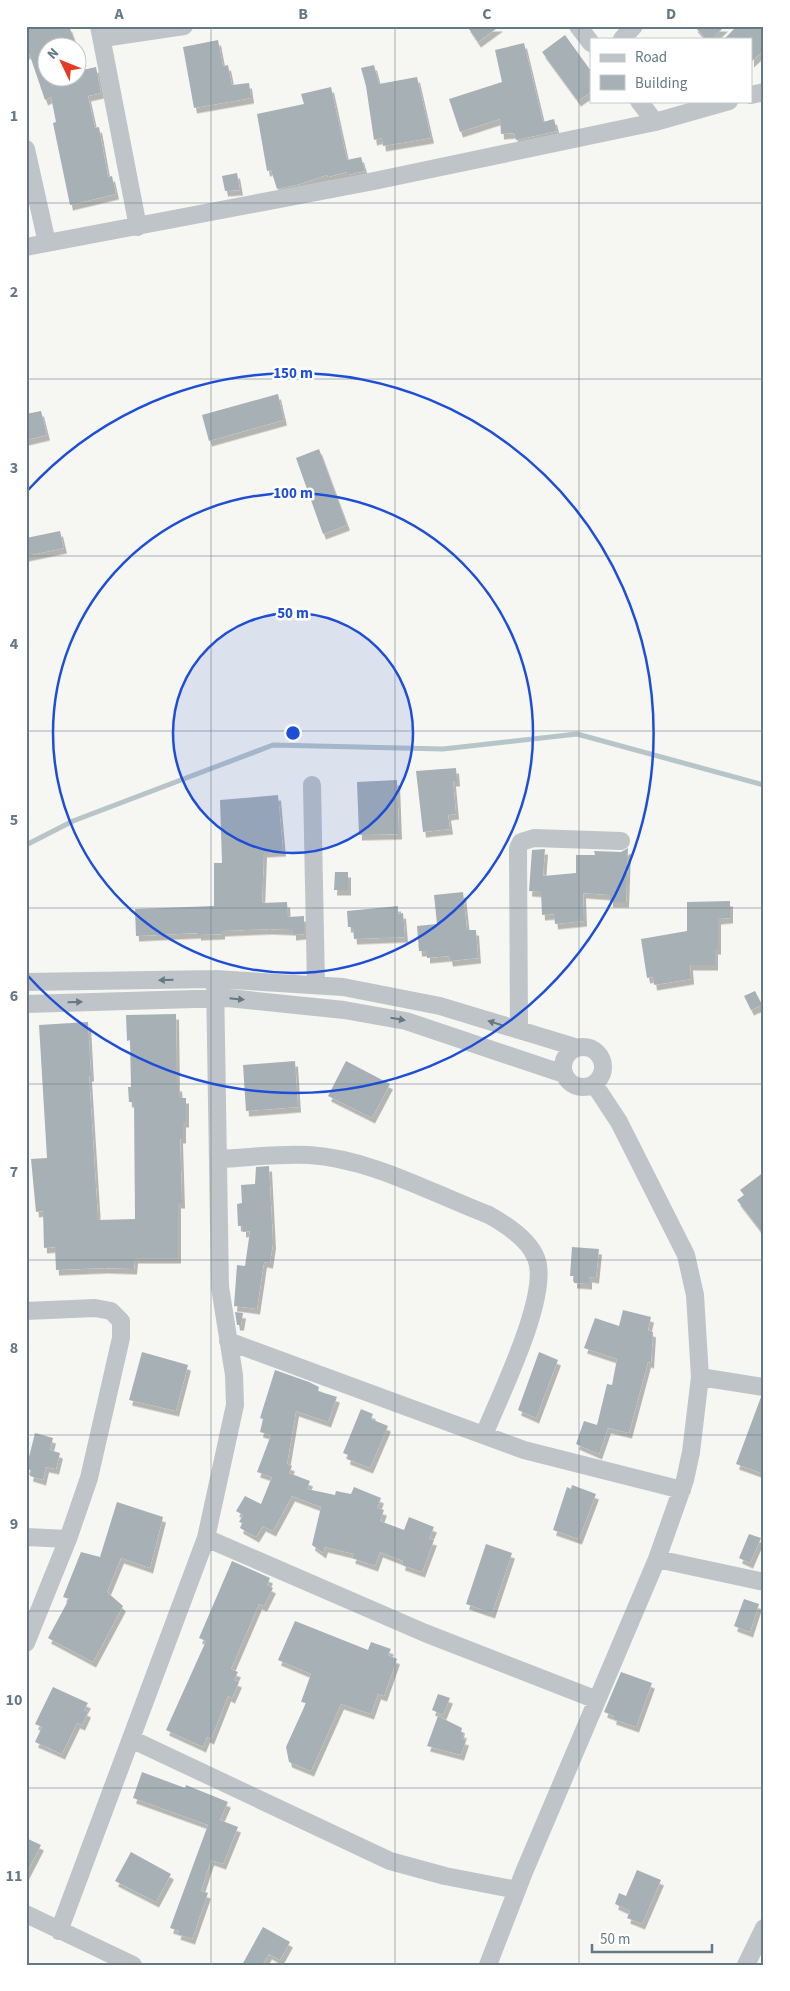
<svg xmlns="http://www.w3.org/2000/svg" width="790" height="1991" font-family="'Source Sans 3',sans-serif">
  <defs>
    <filter id="shadow"><feDropShadow dx="3" dy="5.5" stdDeviation="0" flood-color="#0004"/></filter>
  </defs>
  <rect width="100%" height="100%" fill="#f6f6f2"/>
  <g fill="none" stroke-linecap="round" stroke-linejoin="round">
    <!-- stream -->
    <path stroke="#b7c5c8" stroke-width="5" d="M26,845L73,821L273,745L443,749L577,734L764,785"/>
  </g>
  <!-- building -->
  <path fill="#a7b1b5" filter="url(#shadow)" d="M26,26H69L77,48H48V78H78V71L96,67L101,93L88,96L95,128L99,127L108,177L112,176L116,194L70,205L53,123L56,122L51,97L45,100L29,53L26,54Z
    M467,26H500L478,42Z
    M694,26H725L712,39H706Z
    M737,26H764V50L751,62V39H724Z
    M565,35L591,71V92L578,101L542,52Z
    M218,40L223,66L228,65L232,85L249,83L251,98L194,108L183,47Z
    M524,43L543,122L554,119L557,131L516,140L514,133L501,134L500,119L460,132L449,99L502,82L495,50Z
    M374,65L379,84L417,77L431,138L383,146L382,138L374,140L366,86L361,68Z
    M331,87L347,160L361,157L365,171L347,175V172L328,177L327,175L300,184L277,189L271,170L267,171L257,114L304,104L301,94Z
    M237,173L240,190L225,191L222,176Z
    M278,394L284,420L209,441L202,415Z
    M41,411L47,435L26,440V414Z
    M319,449L347,525L323,534L296,458Z
    M60,531L64,548L26,556V538Z
    M456,768L457,781H453L456,814L448,815L450,829L423,832L416,771Z
    M397,780L399,834L359,835L357,782Z
    M278,795L283,851L264,852L262,903L287,902L288,917L304,916V934L293,935V930L270,929L222,931V934L198,935V933L136,936L135,909L214,906V863H222L220,800Z
    M628,848L626,902H610V895L583,893L584,921L555,924L554,914L542,915L541,892L529,891L532,850L545,849L543,876L576,873V855H595L594,851L621,852Z
    M335,872H348V890H334Z
    M463,892L467,930H476L478,958L450,961L449,956L427,958V951H419L417,926L437,924L434,895Z
    M730,901V918L718,919V949H715V965H690L691,979L654,985L653,977L647,978L641,939L687,931V902Z
    M398,906V914L403,913L405,937L354,939L353,927H348L347,911Z
    M755,991L762,1005L751,1010L744,996Z
    M176,1014L177,1086H179L180,1098H186V1122H183V1138H180L182,1203H178V1258H135L134,1269L105,1268L56,1270L55,1247L44,1248L43,1211L36,1212L31,1159L47,1158L39,1025L88,1022L91,1076H89L98,1220L135,1219L134,1102H129L128,1087H131L130,1040L127,1041L126,1015Z
    M295,1061L298,1107L246,1111L243,1065Z
    M346,1061L390,1084L372,1118L328,1096Z
    M269,1166L273,1243L270,1263L264,1262L257,1309L234,1306L237,1265L245,1266L250,1231L243,1232V1226H238L237,1204L242,1203L241,1185L255,1184L256,1167Z
    M764,1172V1235L737,1200L744,1195L740,1190Z
    M572,1247L599,1249L596,1278L589,1277V1284L574,1283V1276H570Z
    M623,1310L651,1317L648,1330L653,1332L651,1363L648,1362L629,1433L608,1428L599,1454L576,1444L584,1421L597,1425L607,1384L612,1385L617,1359L584,1348L595,1318L619,1326Z
    M235,1312L243,1313L241,1325H237Z
    M142,1352L188,1365L176,1411L129,1400Z
    M539,1352L558,1360L536,1418L518,1410Z
    M275,1370L309,1382L319,1387L318,1391L337,1397L328,1422L296,1411L287,1464L292,1466L289,1473L310,1481L307,1489L335,1495L336,1491L351,1494L354,1487L381,1498L377,1508L384,1510L380,1521L404,1530L409,1517L434,1527L429,1539L434,1540L422,1572L402,1565L403,1561L380,1552L375,1566L352,1558L354,1554L325,1547L323,1553L312,1545L321,1507L292,1496L273,1531L263,1526L256,1537L240,1528L242,1523L239,1522L243,1515L236,1511L245,1496L261,1504L272,1477L257,1472L271,1435L260,1432L263,1419L260,1418Z
    M761,1397H764V1474L736,1464Z
    M361,1409L373,1414L371,1419L388,1426L370,1468L347,1459L348,1455L343,1453Z
    M35,1433L53,1438L50,1450L60,1453L56,1469L46,1467L43,1480L30,1476L31,1470L26,1469Z
    M572,1485L596,1494L579,1539L553,1530L567,1487L571,1489Z
    M117,1502L163,1517L150,1568L121,1558L107,1592L123,1606L93,1662L48,1638L69,1599L63,1597L81,1552L100,1557Z
    M749,1534L761,1538L750,1563L739,1558Z
    M486,1544L512,1553L492,1613L466,1604Z
    M232,1561L270,1578L267,1585L273,1588L264,1606L259,1604L231,1669L238,1672L234,1680L239,1682L232,1698L228,1696L211,1739L207,1737L203,1747L166,1730L206,1641L199,1638Z
    M744,1599L759,1604L750,1632L734,1626Z
    M295,1621L368,1650L371,1642L391,1649L388,1655L397,1659L384,1696L378,1694L371,1714L341,1704L311,1771L289,1762L286,1747L306,1703L301,1702L311,1674L278,1660Z
    M621,1672L652,1683L636,1727L613,1719L614,1716L604,1712Z
    M53,1687L88,1703L84,1710L88,1712L82,1725L77,1723L62,1754L35,1742L42,1727L35,1724Z
    M438,1694L450,1698L443,1715L432,1710Z
    M438,1716L462,1728L461,1732L464,1733L462,1739L466,1740L461,1755L427,1746Z
    M142,1772L185,1788L186,1785L228,1802L220,1820L238,1827L223,1864L211,1860L201,1891L208,1893L192,1939L177,1934L179,1931L170,1928L208,1825L133,1798Z
    M26,1838L41,1845L26,1874Z
    M131,1852L171,1874L156,1902L115,1881Z
    M637,1870L661,1880L642,1924L627,1918L630,1911L615,1904L619,1893L626,1896Z
    M263,1927L290,1942L280,1960L269,1954L262,1965H242Z"/>
  <g fill="none" stroke-linecap="round" stroke-linejoin="round">
    <!-- minor -->
    <path stroke="#bec4c7" stroke-width="18" d="M99,26L138,227
      M578,26L591,43
      M103,38L184,26
      M622,39L634,26
      M751,95L764,92
      M639,101L655,122
      M26,149L47,243
      M26,247L374,181L655,122L729,101
      M312,785L316,985
      M26,982L215,979L343,987L440,1006L575,1047
      M26,1004L228,998L344,1010L406,1021L564,1074
      M519,1030L518,848L521,842L534,838L621,841
      M563 1067a20 20 0 1 1 40 0a20 20 0 1 1-40 0Z
      M218,1159C247,1158 279,1153 309,1155C372,1159 431,1193 489,1215C505,1224 529,1240 536,1258C551,1294 499,1397 484,1435
      M26,1311L95,1308L111,1311L121,1321V1338L89,1478L68,1539L26,1643
      M228,1341L524,1450L682,1490
      M700,1377L764,1387
      M26,1537L68,1539
      M206,1538L425,1633L597,1700
      M657,1559L764,1582
      M131,1739L390,1861L445,1876L517,1890
      M26,1914L133,1965
      M59,1931L206,1538L235,1405L234,1375L220,1287L215,979
      M488,1965L524,1872L657,1559L685,1480L691,1452L700,1377L695,1295L686,1255L619,1122L594,1084
      M746,1965L764,1928"/>
  </g>
  <!-- one-way arrows -->
  <defs><path id="oneway-solid" d="M-6-.8H1V-3.2L6.5 0L1 3.2V.8H-6Z" transform="scale(1.25)"/></defs>
  <g fill="#647984">
    <use href="#oneway-solid" transform="translate(166 980) rotate(179)"/>
    <use href="#oneway-solid" transform="translate(237 999) rotate(6)"/>
    <use href="#oneway-solid" transform="translate(75 1002) rotate(-2)"/>
    <use href="#oneway-solid" transform="translate(398 1019) rotate(10)"/>
    <use href="#oneway-solid" transform="translate(495 1023) rotate(-163)"/>
  </g>
  <!-- grid -->
  <path fill="none" stroke="#647984" stroke-width="1" stroke-opacity="0.55" d="M211,26V1965M395,26V1965M579,26V1965M26,203H764M26,379H764M26,556H764M26,731H764M26,908H764M26,1084H764M26,1260H764M26,1435H764M26,1611H764M26,1788H764"/>
  <!-- distance rings -->
  <circle cx="293" cy="733" r="120" fill="#1d4ed8" fill-opacity=".12"/>
  <g fill="none" stroke="#1d4ed8" stroke-width="2.5">
    <circle cx="293" cy="733" r="120"/>
    <circle cx="293" cy="733" r="240"/>
    <path d="M28 490A360 360 0 1 1 28 976"/>
  </g>
  <circle cx="293" cy="733" r="8" fill="#1d4ed8" stroke="#fff" stroke-width="2.5"/>
  <g font-size="15" text-anchor="middle" font-weight="bold" fill="#1d4ed8" stroke="#fff" stroke-width="5" stroke-linejoin="round" paint-order="stroke">
    <text x="293" y="378">150 m</text>
    <text x="293" y="498">100 m</text>
    <text x="293" y="618">50 m</text>
  </g>
  <!-- border -->
  <rect width="790" height="1991" fill="none" stroke="#ffffff" stroke-width="55"/>
  <!-- legend -->
  <rect x="590" y="38" width="162" height="65" fill="#ffffff" stroke="#c1c9ce"/>
  <rect x="600" y="54" width="25" height="8" fill="#bec4c7" stroke="#c1c9ce"/>
  <text x="635" y="62" font-size="15" fill="#647984">Road</text>
  <rect x="600" y="75" width="25" height="15" fill="#a7b1b5" stroke="#c1c9ce"/>
  <text x="635" y="88" font-size="15" fill="#647984">Building</text>
  <!-- north arrow -->
  <g transform="translate(62 62) rotate(313)"><circle r="24" fill="#ffffff" stroke="#c1c9ce"/>
  <path d="M0-4L9 19L0 12L-9 19Z" fill="#e53b23"/>
  <text y="-8" font-size="14" font-weight="bold" text-anchor="middle" fill="#647984">N</text>
  </g>
  <!-- scale -->
  <path d="M592 1944v8h120v-8" fill="none" stroke="#647984" stroke-width="2.5"/>
  <text x="600" y="1944" font-size="15" fill="#647984" stroke="#ffffff" stroke-width="4" paint-order="stroke">50 m</text>
  <rect x="28" y="28" width="734" height="1936" fill="none" stroke="#647984" stroke-width="2"/>
  <g font-size="16" text-anchor="middle" font-weight="bold" fill="#647984">
    <text x="119" y="19">A</text>
    <text x="303" y="19">B</text>
    <text x="487" y="19">C</text>
    <text x="671" y="19">D</text>
    <text x="14" y="121">1</text>
    <text x="14" y="297">2</text>
    <text x="14" y="473">3</text>
    <text x="14" y="649">4</text>
    <text x="14" y="825">5</text>
    <text x="14" y="1001">6</text>
    <text x="14" y="1177">7</text>
    <text x="14" y="1353">8</text>
    <text x="14" y="1529">9</text>
    <text x="14" y="1705">10</text>
    <text x="14" y="1881">11</text>
  </g>
</svg>
